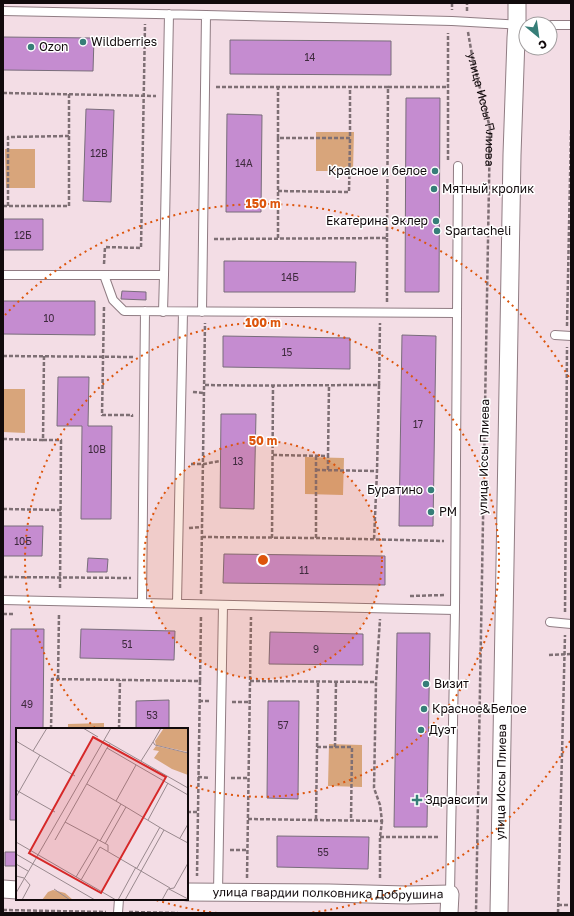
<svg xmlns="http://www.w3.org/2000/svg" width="574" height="916" font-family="'Golos Text',sans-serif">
  <rect width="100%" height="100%" fill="#f3dde5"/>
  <!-- green -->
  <path fill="#d8a57b" d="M316,132H354L353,171H316Z
    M5,149H35V188H6Z
    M3,389H25V433L3,432Z
    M305,457L344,458L343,495L305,494Z
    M104,723V729H68V724Z
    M329,744L362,745V787L328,786Z"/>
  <!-- building -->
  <path fill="#c58cd0" stroke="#796d7b" d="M3,37L94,38L93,71L3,70Z
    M230,40L391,41V75L230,74Z
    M406,98H440L439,292H405Z
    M86,109L114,110L111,202L83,201Z
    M227,114L262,115L261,212H226Z
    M3,219H43V250H3Z
    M224,261L356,262L355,292H224Z
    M122,291L146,292V300L121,299Z
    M3,301H95V335L3,334Z
    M402,335L436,336L433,526H399Z
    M223,336L350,338V369L223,367Z
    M58,377H89L88,426H112L111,519H81L82,426H57Z
    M221,414H256L254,509L220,508Z
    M3,526H43L42,556H3Z
    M224,554L385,556V585L223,583Z
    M88,558L108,559L107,572H87Z
    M11,629H44L43,729H17V820H10Z
    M81,629L175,631L174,660L80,658Z
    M270,632L363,634V665L269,664Z
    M397,633H430L427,827H394Z
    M169,700V729H136V701Z
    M268,701H299L298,799L267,798Z
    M277,836L369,837L368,869L277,867Z
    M5,852H17V866H5Z"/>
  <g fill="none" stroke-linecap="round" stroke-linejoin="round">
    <defs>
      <path id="lane" d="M3,11L206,15L452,21L526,25
        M550,25H571
        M3,275H164L169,14
        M104,275L113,300L124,311L457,313
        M163,312L164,275
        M202,312L206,15
        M555,335L571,336
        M3,600L142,603L145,311
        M142,603L455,610
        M177,603L183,312
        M550,622L571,624
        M218,892L223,605
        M450,894L455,610L458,166
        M118,913L119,899"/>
      <g id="street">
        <path d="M3,889L17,890"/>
        <path id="s2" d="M187,892L329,893L406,895L450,894L449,913"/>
        <path id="s3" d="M499,913L512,155L516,38L517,25V3"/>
      </g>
    </defs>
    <!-- lane casing -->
    <use href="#lane" stroke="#907c83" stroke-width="10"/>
    <!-- street casing -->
    <use href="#street" stroke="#907c83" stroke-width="19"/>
    <!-- path -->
    <g stroke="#7e6f74" stroke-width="2.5" stroke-dasharray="4 2" stroke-linecap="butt">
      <path d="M452,3V10"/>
      <path d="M467,11V3"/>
      <path id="s1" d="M468,32L473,61L485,108L490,128L476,913"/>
      <path d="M388,87H448"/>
      <path d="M3,93L156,96"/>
      <path d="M278,138V87"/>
      <path d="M448,160V33"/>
      <path d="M278,191L349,192L350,138"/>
      <path d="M3,206H69V94"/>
      <path d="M8,206V137L69,136"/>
      <path d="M278,238V138H350V87"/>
      <path d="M214,239L387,238L388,87H216"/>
      <path d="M104,264L105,247L141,248L145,24"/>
      <path d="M387,302V238"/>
      <path d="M104,307L102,415H132V417"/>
      <path d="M567,326L571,130"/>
      <path d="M3,356L134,357"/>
      <path d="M44,356L43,440H61L60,590"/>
      <path d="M205,385C263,386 321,385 379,385L377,471L374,540"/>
      <path d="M379,385L380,323"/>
      <path d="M193,392L204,393"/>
      <path d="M3,439L43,440"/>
      <path d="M273,455L328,456L329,385"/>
      <path d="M191,464H204L220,461"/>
      <path d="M316,470L377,471"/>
      <path d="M328,470V456"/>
      <path d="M3,509L61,510"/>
      <path d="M189,528L202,527"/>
      <path d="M202,537L316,538L444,541"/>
      <path d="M272,538L273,386"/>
      <path d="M316,538V456"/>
      <path d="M3,577L131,578"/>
      <path d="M201,594L205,323"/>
      <path d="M410,596L445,595"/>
      <path d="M565,612L567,347"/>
      <path d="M3,614H13"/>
      <path d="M549,655L571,654"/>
      <path d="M58,679L59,613"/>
      <path d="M200,681L201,615"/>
      <path d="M250,681L376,682"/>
      <path d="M199,701H211"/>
      <path d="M232,702H250"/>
      <path d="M51,729L52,679L200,681L197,876"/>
      <path d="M119,729L120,680"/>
      <path d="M317,747H352L351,820"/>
      <path d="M335,747L336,682"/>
      <path d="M198,777L210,778"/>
      <path d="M231,778H249"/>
      <path d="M187,812H198"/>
      <path d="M248,819L382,821L380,805L374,788L376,682L380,619"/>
      <path d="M316,819L318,682"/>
      <path d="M380,837H439"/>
      <path d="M230,850H247"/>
      <path d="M247,878L251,617"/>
      <path d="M380,878V837L382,821"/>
      <path d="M558,905H571"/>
      <path d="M3,910L106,912"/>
      <path d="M129,912L178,913"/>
      <path d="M558,913L565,635"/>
    </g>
    <!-- lane -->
    <use href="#lane" stroke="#fff" stroke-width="8"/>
    <!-- street -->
    <use href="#street" stroke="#fff" stroke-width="17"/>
  </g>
  <!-- distance rings -->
  <circle cx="263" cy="560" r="119" fill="#dd550c" fill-opacity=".12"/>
  <g fill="none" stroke="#dd550c" stroke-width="2" stroke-dasharray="2 4">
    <circle cx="263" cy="560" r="119"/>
    <path d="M95 728A237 237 0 1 1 188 785"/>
    <path d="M570 741A356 356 0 0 1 309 913M217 913A356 356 0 0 1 156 900M5 315A356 356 0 0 1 570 379"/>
  </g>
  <!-- markers -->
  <g fill="#367e78" stroke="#fff" stroke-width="1.5">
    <circle cx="83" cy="42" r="4"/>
    <circle cx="31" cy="47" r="4"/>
    <circle cx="435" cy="171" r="4"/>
    <circle cx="434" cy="189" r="4"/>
    <circle cx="436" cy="221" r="4"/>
    <circle cx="437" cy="231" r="4"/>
    <circle cx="431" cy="490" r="4"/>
    <circle cx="431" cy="512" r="4"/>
    <circle cx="426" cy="684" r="4"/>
    <circle cx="424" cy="709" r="4"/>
    <circle cx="421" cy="730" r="4"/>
    <path d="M415 794h4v4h4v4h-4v4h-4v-4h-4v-4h4z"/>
  </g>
  <g text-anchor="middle" stroke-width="3" stroke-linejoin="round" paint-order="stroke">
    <!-- number labels -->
    <g font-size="10" fill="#3e2a3d">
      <text x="310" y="61">14</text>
      <text x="99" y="157">12В</text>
      <text x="244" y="167">14А</text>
      <text x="23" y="239">12Б</text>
      <text x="290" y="281">14Б</text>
      <text x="49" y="322">10</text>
      <text x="287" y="356">15</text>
      <text x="418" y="428">17</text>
      <text x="97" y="453">10В</text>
      <text x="238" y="465">13</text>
      <text x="23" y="545">10Б</text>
      <text x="304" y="574">11</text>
      <text x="127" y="648">51</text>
      <text x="316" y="653">9</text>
      <text x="27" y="708">49</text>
      <text x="152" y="719">53</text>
      <text x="283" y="729">57</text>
      <text x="323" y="856">55</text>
    </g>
    <!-- poi labels -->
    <g font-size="12" fill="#110a0c" stroke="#fff" text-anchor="start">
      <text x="91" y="46">Wildberries</text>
      <text x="39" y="51">Ozon</text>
      <text x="427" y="175" text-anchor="end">Красное и белое</text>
      <text x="442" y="193">Мятный кролик</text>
      <text x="428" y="225" text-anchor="end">Екатерина Эклер</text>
      <text x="445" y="235">Spartacheli</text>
      <text x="423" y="494" text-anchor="end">Буратино</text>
      <text x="439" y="516">PM</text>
      <text x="434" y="688">Визит</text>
      <text x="432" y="713">Красное&amp;Белое</text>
      <text x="429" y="734">Дуэт</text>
      <text x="425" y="804">Здравсити</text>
    </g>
    <!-- street labels -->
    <g font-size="12" fill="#110a0c" stroke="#fff">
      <text dy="4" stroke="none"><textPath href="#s1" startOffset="79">улица Иссы Плиева</textPath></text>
      <text transform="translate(484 457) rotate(-89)" y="4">улица Иссы Плиева</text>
      <text dy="4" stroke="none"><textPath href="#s3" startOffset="131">улица Иссы Плиева</textPath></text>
      <text dy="4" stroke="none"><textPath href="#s2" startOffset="141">улица гвардии полковника Добрушина</textPath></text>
    </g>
  </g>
  <!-- overview -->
  <g transform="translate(16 728)">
    <rect width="172" height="172" fill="#f3dde5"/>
    <path d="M148,0H172V24L140,17L139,13ZM140,18L172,25V47L156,41L138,30L143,23L137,22ZM37,162L49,165L57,172H26L32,164Z" fill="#d8a57b"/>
    <path fill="none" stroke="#99898e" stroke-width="1" d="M67,0L82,9M145,0L137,14L139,17L172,25M88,12L172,60M0,13L59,48M94,16L91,20L172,67M17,23L31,0M125,33L137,14M71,56L110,79M0,62L39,84M0,69L24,27M100,73L120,37M132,92L152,55M49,94L92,117V123M164,110L172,96M39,112L91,20M84,113L105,76M0,114L100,172M89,116L110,79L148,102M0,126L79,172M0,136L12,143M121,140L144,99M0,148L8,150L14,157L6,172M60,149L82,112M65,152L84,119L154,160M38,161L54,172M153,161L172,171M0,165L95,0M102,172L120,139M109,172L148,102L172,115M146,172L152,161L158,160L172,135"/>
    <path fill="#d62828" fill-opacity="0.15" stroke="#d62828" stroke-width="2" d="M77,9L150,49L85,165L13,125Z"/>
    <rect width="172" height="172" fill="none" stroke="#110a0c" stroke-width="2"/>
  </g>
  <circle cx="263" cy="560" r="6" fill="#dd550c" stroke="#fff" stroke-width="2"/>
  <g font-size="12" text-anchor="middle" font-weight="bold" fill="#dd550c" stroke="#fff" stroke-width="3" stroke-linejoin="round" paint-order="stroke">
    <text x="263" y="208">150 m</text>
    <text x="263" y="327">100 m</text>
    <text x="263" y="445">50 m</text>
  </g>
  <!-- border -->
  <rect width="574" height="916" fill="none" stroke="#110a0c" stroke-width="8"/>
  <!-- north arrow -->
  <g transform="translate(538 36) rotate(151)"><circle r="19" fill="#ffffff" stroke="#a09d9e"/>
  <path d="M0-3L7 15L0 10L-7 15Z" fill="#367e78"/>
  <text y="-6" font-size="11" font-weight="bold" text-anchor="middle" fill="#110a0c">С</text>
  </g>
</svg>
